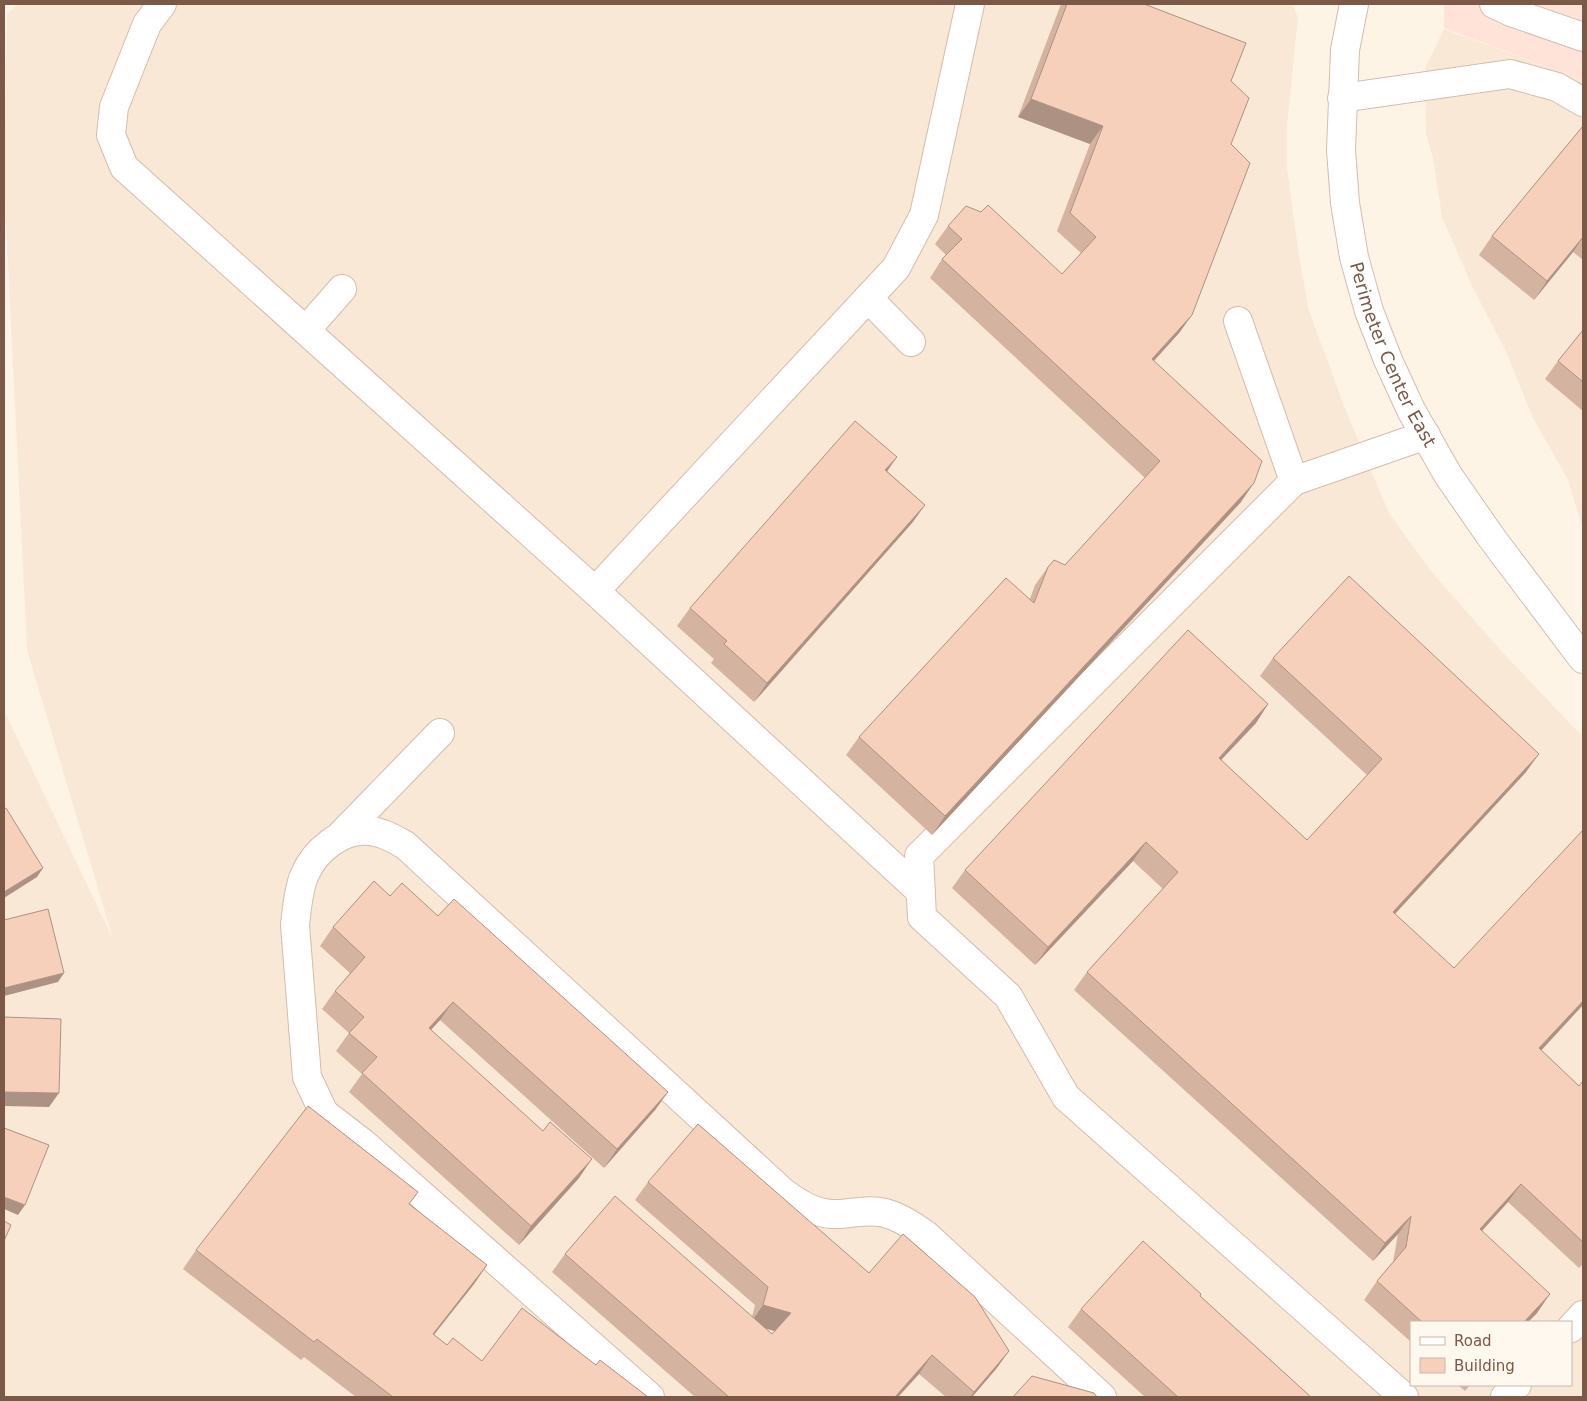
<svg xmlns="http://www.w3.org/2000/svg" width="1587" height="1401" font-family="'DejaVu Sans',sans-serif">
  <rect width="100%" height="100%" fill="#fef4e6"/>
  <!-- residential -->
  <path fill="#f9e8d6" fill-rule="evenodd" d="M17,4H1293L1298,18L1287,126V168L1299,256L1309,311L1346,411L1389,513L1431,571L1504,654L1583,737V1397H4V710L113,939L27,650L4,183L7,14ZM1411,1322H1571V1385H1411Z
    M1444,29L1583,80V529L1568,480L1533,418L1507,354L1471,284L1442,217L1433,158L1426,134L1425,68Z"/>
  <!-- commercial -->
  <path fill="#ffe3d9" d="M1444,4H1583V80L1444,28Z"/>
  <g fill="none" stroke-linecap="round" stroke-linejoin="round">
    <defs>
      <g id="minor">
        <path d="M162,4L147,24L114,107L111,135L124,167L595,591L921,892"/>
        <path id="s1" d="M1354,4L1345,50L1341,150L1345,203L1354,257L1369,311L1388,360L1411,410L1448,475L1491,537L1583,659"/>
        <path d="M1494,4L1511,12L1583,37"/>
        <path d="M1342,98L1510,74L1557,87L1583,102"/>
        <path d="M868,298L911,342"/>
        <path d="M1238,321L1294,481"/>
        <path d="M306,330L342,289"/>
        <path d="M595,591L896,268L924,215L970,4"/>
        <path d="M338,838L440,733"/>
        <path d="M1571,1328L1583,1315"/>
        <path d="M650,1397L363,1143L324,1113L307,1077L295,925C297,909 298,891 304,876C315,850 341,829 369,831C383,832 394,839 405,845L784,1193C798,1203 813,1213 832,1214C850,1215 866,1208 885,1213C900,1217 913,1226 926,1235L1102,1397"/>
        <path d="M1404,1397L1066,1097L1008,996L922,917L919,856L1294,481L1426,435"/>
        <path d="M1505,1397L1517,1385"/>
      </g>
    </defs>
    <!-- minor casing -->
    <use href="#minor" stroke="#d4bdad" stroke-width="30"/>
    <!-- minor -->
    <use href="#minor" stroke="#fff" stroke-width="28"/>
  </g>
  <!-- wall -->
  <path fill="#d4b3a1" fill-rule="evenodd" d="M1061,4H1144L1231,81V144L1192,315L1179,333L1154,361L1241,502L932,835L846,755L859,737L1030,599L1035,585L1048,567L1065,565L1145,478L930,278L942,259L946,255L935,244L948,226L1062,274L1081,253L1057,231L1090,144L1018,117Z
    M1583,126V260L1573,252L1534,300L1479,255L1492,236Z
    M1583,330V411L1545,379L1558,361Z
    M887,471L925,505L912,523L754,702L711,663L714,659L677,626L690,608Z
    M1273,658L1526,772L1395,914L1579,1086L1583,1081V1264L1579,1268L1508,1202L1482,1231L1537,1313L1528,1322H1411V1342L1364,1300L1377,1281L1393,1262L1398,1234L1373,1261L1074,990L1087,972L1163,889L1133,861L1035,965L952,888L965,870L1268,704L1256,723L1221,760L1307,840L1367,775L1260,676Z
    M390,896L438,916L668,1092L655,1110L604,1168L440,1020L431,1030L579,1178L519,1245L349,1092L362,1074L336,1051L349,1033L322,1009L335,991L350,973L320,946L333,927Z
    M648,1182L869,1273L1009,1351L996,1369L972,1397H946L919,1374L898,1397H695L552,1272L565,1254L752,1317L755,1305L635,1200ZM765,1328L775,1331L772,1334Z
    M409,1205L487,1265L474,1284L434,1335L447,1345L482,1361L596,1365L648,1397H356L304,1357L301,1360L183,1269L196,1250Z
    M1200,1296L1311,1397H1145L1068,1327L1081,1309Z
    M1458,1385H1470L1465,1391Z"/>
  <!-- shaded-wall -->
  <path fill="#ad9283" d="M1031,99L1103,126L1090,144L1018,117Z
    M1583,237L1573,252L1534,300L1547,281Z
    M1192,315L1179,333L1139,377L1152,359Z
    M897,457L884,476L885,470Z
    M1254,483L1241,502L932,835L945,816Z
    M925,505L912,523L754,702L767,683Z
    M1268,704L1256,723L1206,776L1219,758Z
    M1539,754L1526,772L1380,930L1393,912Z
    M1146,842L1133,861L1035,965L1048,947Z
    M43,868L37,877L4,898V892Z
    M64,973L58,982L4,996V988Z
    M1583,1001V1005L1526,1067L1539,1048Z
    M453,1002L440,1020L416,1046L429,1028Z
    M4,1092L59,1093L49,1107L4,1106Z
    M668,1092L655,1110L604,1168L617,1149Z
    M592,1159L579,1178L519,1245L531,1226Z
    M1521,1184L1508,1202L1467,1247L1480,1229Z
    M4,1197L25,1205L18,1215L4,1209Z
    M1411,1216L1398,1234L1373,1261L1385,1243Z
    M487,1265L474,1284L420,1352L433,1334Z
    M1550,1294L1537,1313L1528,1322H1524Z
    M763,1305L791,1313L778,1332L750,1324Z
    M1009,1351L996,1369L972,1397H970L974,1392Z
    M932,1355L919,1374L898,1397H895Z"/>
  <!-- building -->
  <path fill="#f7d0bb" stroke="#ad9283" d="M1067,4H1144L1246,43L1231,81L1249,98L1231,144L1250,163L1192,315L1152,359L1262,461L1254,483L945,816L859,737L1006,578L1034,603L1048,567L1054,560L1065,565L1160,461L942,259L962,239L948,226L966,206L981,212L988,205L1062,274L1096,237L1070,213L1103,126L1031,99Z
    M1583,126V237L1547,281L1492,236Z
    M1583,330V382L1558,361Z
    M855,421L897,457L885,470L925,505L767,683L724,644L727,641L690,608Z
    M1349,576L1539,754L1393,912L1454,968L1583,830V1001L1539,1048L1579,1086L1583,1081V1242L1521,1184L1480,1229L1550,1294L1524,1322H1422L1377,1281L1406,1247L1411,1216L1385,1243L1087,972L1178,872L1146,842L1048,947L965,870L1188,630L1268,704L1219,758L1307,840L1382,759L1273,658Z
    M6,808L43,868L4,892V809Z
    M374,881L390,896L402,883L438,916L454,899L668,1092L617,1149L453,1002L429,1028L543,1131L550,1122L592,1159L531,1226L362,1073L377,1057L349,1033L364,1017L335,991L365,957L333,927Z
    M48,909L64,973L4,988V920Z
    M4,1017L61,1019L59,1093L4,1092Z
    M308,1106L418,1192L409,1204L487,1265L433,1334L447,1345L453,1338L482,1361L522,1308L596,1365L600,1360L648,1397H393L317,1339L314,1342L196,1250Z
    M698,1124L869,1273L903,1234L975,1297L1009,1351L974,1392L932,1355L895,1397H729L565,1254L615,1196L772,1334L791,1313L763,1305L768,1287L648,1182Z
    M4,1128L49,1145L25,1205L4,1197Z
    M4,1221L11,1225L4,1241Z
    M1143,1241L1201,1294L1200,1296L1311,1397H1178L1081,1309Z
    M1032,1376L1094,1393L1097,1397H1013Z"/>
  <g text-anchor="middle" stroke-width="5" stroke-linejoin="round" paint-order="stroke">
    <!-- street labels -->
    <g font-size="18" fill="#7b5847" stroke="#fff8ee">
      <text dy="6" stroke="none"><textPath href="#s1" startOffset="360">Perimeter Center East</textPath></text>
    </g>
  </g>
  <!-- border -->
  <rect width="1587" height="1401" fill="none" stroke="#7b5847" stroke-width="10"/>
  <!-- legend -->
  <rect x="1410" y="1321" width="162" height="65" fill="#fff8ee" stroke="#cab8ab"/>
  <rect x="1420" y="1337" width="25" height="8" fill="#ffffff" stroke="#cab8ab"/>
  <text x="1454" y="1346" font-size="15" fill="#7b5847">Road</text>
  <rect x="1420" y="1358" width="25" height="15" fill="#f7d0bb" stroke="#cab8ab"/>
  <text x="1454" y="1371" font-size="15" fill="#7b5847">Building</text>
</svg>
